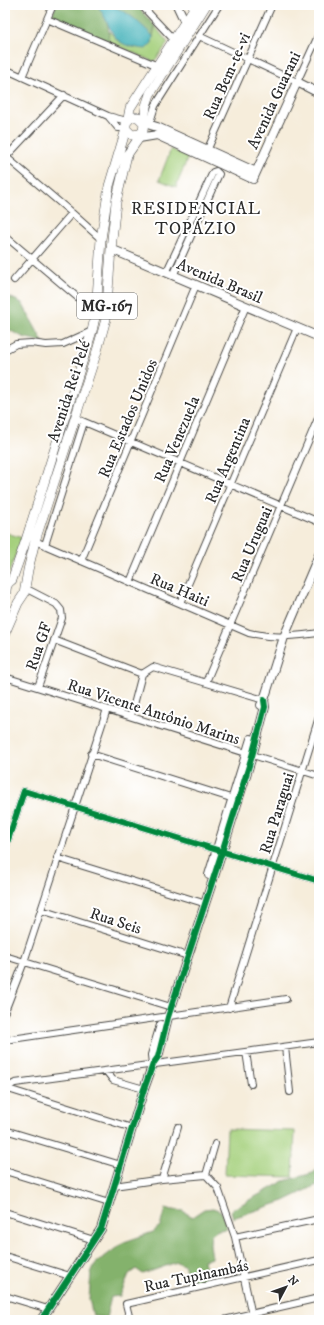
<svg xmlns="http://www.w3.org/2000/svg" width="324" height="1325" font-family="'IM FELL DW Pica',serif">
  <rect width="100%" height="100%" fill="#fff"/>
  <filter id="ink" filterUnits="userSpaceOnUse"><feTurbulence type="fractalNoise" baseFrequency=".025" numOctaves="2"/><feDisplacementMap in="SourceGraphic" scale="8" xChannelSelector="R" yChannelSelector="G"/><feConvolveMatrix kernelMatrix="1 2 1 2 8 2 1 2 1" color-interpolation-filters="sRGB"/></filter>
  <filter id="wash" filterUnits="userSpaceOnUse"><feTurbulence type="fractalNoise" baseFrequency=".012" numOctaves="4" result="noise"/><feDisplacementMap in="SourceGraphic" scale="16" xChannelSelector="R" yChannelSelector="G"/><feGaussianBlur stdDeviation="0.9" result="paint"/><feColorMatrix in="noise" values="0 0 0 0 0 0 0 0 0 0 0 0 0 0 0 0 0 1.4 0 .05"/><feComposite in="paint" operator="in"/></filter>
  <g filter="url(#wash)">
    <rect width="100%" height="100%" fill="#f6eddb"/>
    <!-- green -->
    <path fill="#a5d07d" stroke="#687e54" d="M155,26L168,43L154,62L108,41L109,31L118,41L152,43Z
      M171,149L188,157L176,187L159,180Z
      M7,533L22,538L8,575L6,578L5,541Z
      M227,1129L295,1131L293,1177L225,1175Z"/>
    <!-- forest -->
    <path fill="#84b26c" stroke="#586e4c" d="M56,5H100L98,6C107,19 110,26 108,41L51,18Z
      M111,5H136L155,26L153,36L131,16L124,13Z
      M5,295L22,303L43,342L23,337L5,328Z
      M319,1167V1184L284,1201L233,1218L231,1210L284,1181L313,1173Z
      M213,1208L221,1211L227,1229L218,1230L211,1235L210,1244L212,1258L204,1260L208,1281L187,1284L185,1266L177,1262L143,1274L136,1269L129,1274L120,1296L111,1297L106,1318L93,1316L89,1299L91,1273L95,1264L124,1242L153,1232L160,1226L165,1209L183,1211L192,1217L204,1209Z"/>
    <!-- water -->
    <path fill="#40b0b8" stroke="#366e72" d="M100,5C123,5 137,21 153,36L152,43L146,49C108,46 115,31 98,6Z"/>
  </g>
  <g filter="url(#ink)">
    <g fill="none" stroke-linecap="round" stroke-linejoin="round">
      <defs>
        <path id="street" d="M141,5L174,40
          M47,19L158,66
          M199,36L297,82L319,34
          M5,69L108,116L127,121
          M22,77L53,5
          M108,116L118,128H126
          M143,122L151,119L155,106L219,5
          M206,153L272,5
          M5,156L72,213L101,239
          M6,157L64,95
          M5,236L96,313
          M166,273L213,172L216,171L219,174L173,276
          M14,280L72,213
          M5,350L16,344L31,343L46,345L63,344L92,331
          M75,418L319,522
          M35,541L249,633C275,639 294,636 319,633
          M45,545L84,422
          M81,561L196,285
          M130,582L246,306
          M25,588L56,604L61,610L62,618L38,687
          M180,603L297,328
          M54,640L142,674
          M142,674L153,667L264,700
          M5,677L319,776
          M206,682L319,416
          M131,716L142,674
          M91,754L237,800
          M5,849L24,791L319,881
          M57,858L200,902
          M41,910L188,956
          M5,956L171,1007
          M229,1008L319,717
          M5,1011L24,962L107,709
          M5,1040L286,999
          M285,1047L290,1092
          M246,1052L251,1084
          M106,1071L113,1080L144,1089
          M5,1088L132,1128
          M6,1088L15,1083L319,1042
          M5,1130L121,1165
          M5,1171L109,1203
          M206,1175L215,1144
          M162,1179L178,1127
          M114,1186L162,1179L206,1175L218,1188L235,1237L253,1320
          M5,1212L94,1240
          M235,1237L319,1219
          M5,1256L70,1276
          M5,1296L48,1309
          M130,1320L126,1304L319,1260
          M224,1320L319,1298"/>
        <path id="secondary" d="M177,5L185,22
          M144,123L157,127L256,172
          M136,135L139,138L157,135L253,179L297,82L319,93
          M111,249L319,337
          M261,705L264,700L284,637L319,555
          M209,875L251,739
          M153,1064L152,1055L161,1025
          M41,1320L101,1229L144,1089L153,1064L158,1057L168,1017L222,852L252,756L265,707L264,700"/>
        <path id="primary" d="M128,119L130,108L196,5
          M143,122L138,117H131L126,123V129L132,135L140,134L143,131L146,106L150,94L206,5
          M5,599C7,591 4,585 12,580L25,543L92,331L96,313L101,239L109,186L126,129
          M5,633L18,603L24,594L28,570L35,541L97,351L106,319L111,249L116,202L127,155L139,138L140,134"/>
      </defs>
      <!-- street casing -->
      <use href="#street" stroke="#494845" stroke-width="8"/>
      <!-- secondary casing -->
      <use href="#secondary" stroke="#494845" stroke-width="10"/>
      <!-- primary casing -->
      <use href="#primary" stroke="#494845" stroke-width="10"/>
      <!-- street -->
      <use href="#street" stroke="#fff" stroke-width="6"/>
      <!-- secondary -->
      <use href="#secondary" stroke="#fff" stroke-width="8"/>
      <!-- primary -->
      <use href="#primary" stroke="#fff" stroke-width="9"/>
      <defs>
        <path id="cycleway" d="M5,849L24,791L319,881
          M41,1320L101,1229L144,1089L153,1064L158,1057L168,1017L222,852L252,756L265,707L264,700"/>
      </defs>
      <!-- cycleway casing -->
      <use href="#cycleway" stroke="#fff" stroke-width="8"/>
      <!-- cycleway -->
      <use href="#cycleway" stroke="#00873e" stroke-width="6"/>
    </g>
  </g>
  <g text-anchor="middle" stroke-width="4" stroke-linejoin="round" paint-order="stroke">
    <!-- shield labels -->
    <rect fill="#fff" stroke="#6b6b6b" stroke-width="1" x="77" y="293" width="60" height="26" rx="3"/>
    <g font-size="15" font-weight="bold" fill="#2b2b2b">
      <text x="107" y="311">MG-167</text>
    </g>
    <!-- street labels -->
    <g font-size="16" fill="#2b2b2b" stroke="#fff">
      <text transform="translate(226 76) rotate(-66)" y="6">Rua Bem-te-vi</text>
      <text transform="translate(273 100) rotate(-65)" y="6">Avenida Guarani</text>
      <text transform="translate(220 280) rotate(23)" y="6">Avenida Brasil</text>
      <text transform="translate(68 391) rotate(-72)" y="6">Avenida Rei Pelé</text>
      <text transform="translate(127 418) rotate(-67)" y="6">Rua Estados Unidos</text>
      <text transform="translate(176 439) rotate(-67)" y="6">Rua Venezuela</text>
      <text transform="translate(227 460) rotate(-67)" y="6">Rua Argentina</text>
      <text transform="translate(251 544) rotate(-67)" y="6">Rua Uruguai</text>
      <text transform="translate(180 589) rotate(23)" y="6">Rua Haiti</text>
      <text transform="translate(38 646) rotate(-71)" y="6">Rua GF</text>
      <text transform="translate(154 711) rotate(18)" y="6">Rua Vicente Antônio Marins</text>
      <text transform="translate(276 813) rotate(-73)" y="6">Rua Paraguai</text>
      <text transform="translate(116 920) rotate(18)" y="6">Rua Seis</text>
      <text transform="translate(196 1275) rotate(-12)" y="6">Rua Tupinambás</text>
    </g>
    <!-- neighbourhood labels -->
    <g font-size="17" letter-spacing="1" fill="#2b2b2b" stroke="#fff">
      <text x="196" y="214">RESIDENCIAL<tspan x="196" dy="20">TOPÁZIO</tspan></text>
    </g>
  </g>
  <!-- margin -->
  <rect width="324" height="1325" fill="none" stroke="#fff" stroke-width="20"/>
  <!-- north arrow -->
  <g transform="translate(286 1287) rotate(49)" stroke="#ffffff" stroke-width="3" paint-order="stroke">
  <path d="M0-3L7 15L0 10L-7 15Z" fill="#2b2b2b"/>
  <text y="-6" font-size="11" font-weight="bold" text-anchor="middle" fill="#2b2b2b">N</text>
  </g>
</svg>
